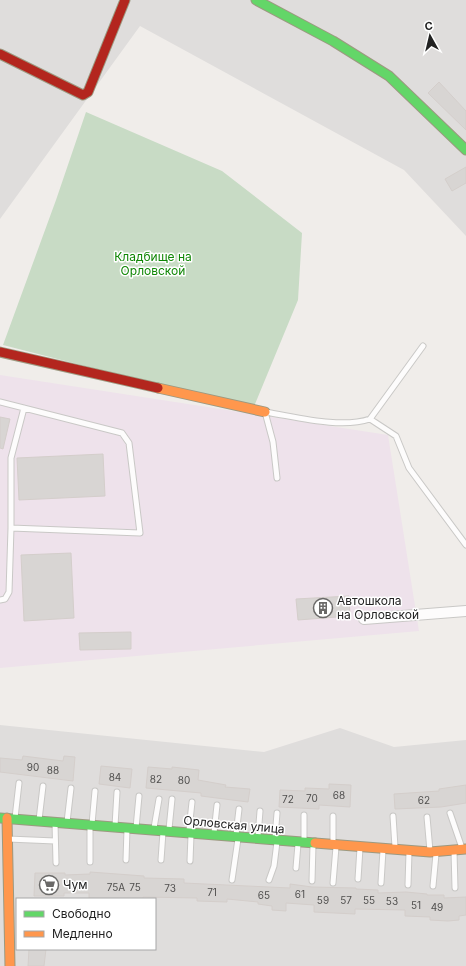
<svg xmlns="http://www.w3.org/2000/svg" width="466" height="966" font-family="Inter,sans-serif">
  <rect width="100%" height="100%" fill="#f0edea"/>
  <!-- residential -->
  <path fill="#dfdddc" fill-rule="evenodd" d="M0,0H466V236L404,170L140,26L0,219Z
    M0,725L264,752L340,728L394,747L466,740V966H0ZM17,899H155V949H17Z"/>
  <!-- industrial -->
  <path fill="#eee2eb" d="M0,375L388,435L419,631L0,668Z"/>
  <!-- cemetery -->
  <path fill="#c8dbc5" d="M86,112L222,171L302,233L298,300L253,409L3,345L56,200Z"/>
  <!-- building -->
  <path fill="#d8d5d3" stroke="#d4cecb" d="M439,82L466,111V130L428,93Z
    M466,167V183L452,191L445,179Z
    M0,417L10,419L3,449L0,448Z
    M103,454L105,496L19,500L17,458Z
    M71,553L74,618L24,621L21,555Z
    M349,596L350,616L298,620L296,599Z
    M131,632V649L80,650L79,633Z
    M23,756L63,761L64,756L75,757L73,781L0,772V758L22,760Z
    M101,766L132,769L130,788L99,784Z
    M148,767L172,769V767L199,770L198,780L226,785L225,787L250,789L248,802L201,796V793L146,788Z
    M329,784L351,785L350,807L319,805V809L279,807L280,790L305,791V788L329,789Z
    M466,785V803L441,807L395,809L394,794L439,791V789Z
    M90,872L144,876V878L184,879V883L290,888V884L312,887L356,888V889L378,890V893L406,892L427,894V895H444V898L466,897V915L459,916V920L448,921L430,920V917L405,916V910L355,909V914L314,912V905L286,903V911L272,910V906L258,904V902L227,899V902L197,901V898L143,897V899H102L89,898V893H64V896H34L35,873H65V875L90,874Z
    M29,949H46L44,966H28Z"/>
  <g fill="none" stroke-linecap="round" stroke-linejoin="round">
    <defs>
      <path id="lane" d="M0,402L122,433L129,443L140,533L11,528V458L24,408
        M370,419L396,436L409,468L466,545
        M277,478L273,442L265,412C297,417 340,429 370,419L423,346
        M0,600L5,599L9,592L11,528
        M450,813L462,848
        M393,816L395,847
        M427,817L430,851
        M15,818L19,783
        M39,820L43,786
        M67,822L71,788
        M55,823L56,863
        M92,824L95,791
        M90,826V862
        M115,826L117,792
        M136,828L139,796
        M154,828L159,799
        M169,829L172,799
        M189,830L192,802
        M214,833L217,805
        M236,835L239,809
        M258,836L260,811
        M275,838L277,813
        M8,839L55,841
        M304,840V815
        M333,843V816
        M454,851L455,888
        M126,860L127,829
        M161,860L163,832
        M190,861L191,835
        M296,868L298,844
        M358,879L360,848
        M232,880L238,839
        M269,880L274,866L277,842
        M312,881L313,845
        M333,883L336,847
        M381,883L383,850
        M408,885L409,852
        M433,886L436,854"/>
      <path id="street" d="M364,619L466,611"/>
      <path id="fast" d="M256,0L333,41L389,76L466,150
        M0,818L315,843"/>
      <path id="slow" d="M158,388L265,412
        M7,818L10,966
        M315,843L430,852L466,849"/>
      <path id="jam" d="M0,54L83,95L88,92L125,0
        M0,352L158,388"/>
    </defs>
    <!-- lane casing -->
    <use href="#lane" stroke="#c9c8c6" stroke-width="7"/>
    <!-- street casing -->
    <use href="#street" stroke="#c9c8c6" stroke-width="12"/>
    <!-- fast casing -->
    <use href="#fast" stroke="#9c9980" stroke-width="11"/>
    <!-- slow casing -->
    <use href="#slow" stroke="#9c9980" stroke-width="11"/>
    <!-- jam casing -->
    <use href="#jam" stroke="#9c9980" stroke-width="11"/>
    <!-- lane -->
    <use href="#lane" stroke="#fdfcfc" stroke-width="5"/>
    <!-- street -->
    <use href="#street" stroke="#fdfcfc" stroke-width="10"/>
    <!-- fast -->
    <use href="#fast" stroke="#63d668" stroke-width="9"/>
    <!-- slow -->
    <use href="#slow" stroke="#ff974d" stroke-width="9"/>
    <!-- jam -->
    <use href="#jam" stroke="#b3261e" stroke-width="9"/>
  </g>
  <!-- icons -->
  <defs>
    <symbol id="building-ring" viewBox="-11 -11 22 22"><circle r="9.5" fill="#fff" stroke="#6a6968" stroke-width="1.5"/><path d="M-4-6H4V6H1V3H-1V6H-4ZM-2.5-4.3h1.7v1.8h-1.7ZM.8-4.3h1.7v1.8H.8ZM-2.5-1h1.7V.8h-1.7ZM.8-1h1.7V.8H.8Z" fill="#6a6968"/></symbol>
    <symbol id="supermarket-ring" viewBox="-11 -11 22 22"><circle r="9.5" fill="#fff" stroke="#6a6968" stroke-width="1.5"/><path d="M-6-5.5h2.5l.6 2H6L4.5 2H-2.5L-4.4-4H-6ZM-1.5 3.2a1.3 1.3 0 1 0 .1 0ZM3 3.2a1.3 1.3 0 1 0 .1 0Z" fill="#6a6968"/></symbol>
  </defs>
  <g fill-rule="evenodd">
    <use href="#building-ring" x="312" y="597" width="22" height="22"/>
    <use href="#supermarket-ring" x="38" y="874" width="22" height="22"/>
  </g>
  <g text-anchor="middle" stroke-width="3" stroke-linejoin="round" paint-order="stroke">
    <!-- number labels -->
    <g font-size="10" fill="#504f4e">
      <text x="33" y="771">90</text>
      <text x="53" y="774">88</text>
      <text x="115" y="781">84</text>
      <text x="156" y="783">82</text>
      <text x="184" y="784">80</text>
      <text x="339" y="799">68</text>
      <text x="312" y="802">70</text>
      <text x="288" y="803">72</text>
      <text x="424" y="804">62</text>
      <text x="116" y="891">75А</text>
      <text x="135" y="891">75</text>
      <text x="170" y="892">73</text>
      <text x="212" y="896">71</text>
      <text x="300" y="898">61</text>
      <text x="264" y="899">65</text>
      <text x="323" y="904">59</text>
      <text x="346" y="904">57</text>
      <text x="369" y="904">55</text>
      <text x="392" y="905">53</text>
      <text x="416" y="909">51</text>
      <text x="437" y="911">49</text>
    </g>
    <!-- park labels -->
    <g font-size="12" fill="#0e8604" stroke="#fff">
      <text x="153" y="261">Кладбище на<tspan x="153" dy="14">Орловской</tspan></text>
    </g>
    <!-- poi labels -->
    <g font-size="12" fill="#222" stroke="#fff" text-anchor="start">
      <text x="337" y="605">Автошкола<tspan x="337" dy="14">на Орловской</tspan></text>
      <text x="63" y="889">Чум</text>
    </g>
    <!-- street labels -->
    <g font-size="12" fill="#222" stroke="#fff">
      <text transform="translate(234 825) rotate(5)" y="4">Орловская улица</text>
    </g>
  </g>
  <!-- legend -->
  <rect x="16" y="898" width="140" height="52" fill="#ffffff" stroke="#a7a7a7"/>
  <rect x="24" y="911" width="20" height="6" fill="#63d668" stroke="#a7a7a7"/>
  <text x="52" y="918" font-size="12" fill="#222222">Свободно</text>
  <rect x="24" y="931" width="20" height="6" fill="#ff974d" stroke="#a7a7a7"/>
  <text x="52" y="938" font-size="12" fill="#222222">Медленно</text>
  <!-- north arrow -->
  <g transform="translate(430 36) rotate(352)" stroke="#ffffff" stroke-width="3" paint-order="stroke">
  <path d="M0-3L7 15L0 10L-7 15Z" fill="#222222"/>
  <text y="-6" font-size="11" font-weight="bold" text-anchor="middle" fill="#222222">С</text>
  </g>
</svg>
